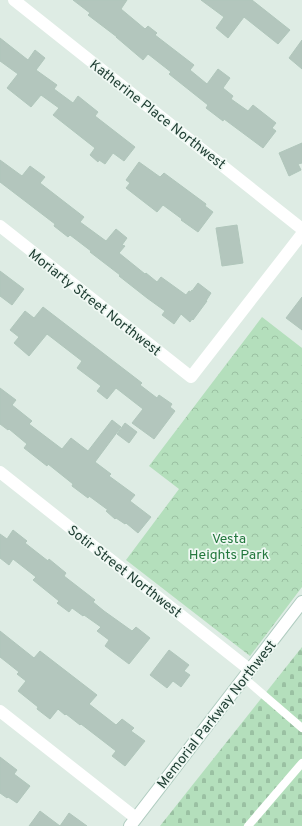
<svg xmlns="http://www.w3.org/2000/svg" width="302" height="826" font-family="Overpass,sans-serif">
  <defs>
    <pattern id="cemetery-stones" width="16" height="16" patternUnits="userSpaceOnUse"><rect width="16" height="16" fill="#b4dfbc"/><path d="M2 7V4a2 2 0 0 1 4 0v3zM10 15v-3a2 2 0 0 1 4 0v3z" fill="#9ac0a2"/></pattern>
    <pattern id="park-crowns" width="20" height="18" patternUnits="userSpaceOnUse"><rect width="20" height="18" fill="#b4dfbc"/><path d="M2 6a3 3 0 1 1 6 0M12 15a3 3 0 1 1 6 0" fill="none" stroke="#9ac0a2"/></pattern>
  </defs>
  <rect width="100%" height="100%" fill="#deece4"/>
  <!-- cemetery -->
  <path fill="url(#cemetery-stones)" d="M302,647V826H160Z"/>
  <!-- park -->
  <path fill="url(#park-crowns)" d="M262,317L302,348V587L250,656L126,560L179,489L149,466Z"/>
  <!-- building -->
  <path fill="#b3c6bd" stroke="#b0c6bb" d="M73,0H127L121,9L145,29L148,26L157,33L155,35L194,65L190,70L207,84L218,69L230,78L223,88L233,96L231,99L248,111L253,105L276,123L272,128L276,131L263,148L224,119L223,121L206,108L208,105L169,74L171,72L148,54L143,60L116,37H117L88,15L90,13Z
    M201,0H252L290,30L278,44L244,17L228,38L216,28L224,17Z
    M0,38L28,60L35,50L45,58L36,70L57,85L54,89L73,103L78,96L98,112L95,116L135,147L124,161L113,153L105,164L99,160L98,162L90,155L95,148L53,115L59,108L41,95L31,107L7,88L18,74L0,61Z
    M302,40V69L289,58Z
    M302,143V163L298,164L301,170L289,176L279,153Z
    M0,160L22,176L30,166L45,177L40,183L84,217L80,222L106,241L116,229L127,238L122,245L125,246L119,253L145,274L146,273L157,282L161,277L186,295L189,291L191,292L192,290V291L198,283L211,293L206,301H207L193,320L192,319L190,322L181,314L174,324L162,315L165,311L147,298L119,276L120,275L90,252L91,251L70,235L68,237L54,226L55,224L0,182Z
    M139,162L160,177L164,173L206,204L205,206L213,212L198,232L181,220L182,219L163,205L157,212L126,188L130,183L126,180Z
    M237,225L243,263L222,266L216,228Z
    M0,271L24,289L12,305L0,296Z
    M302,297V330L286,318Z
    M43,307L142,383L140,385L157,398L159,395L172,404L170,407L175,411L154,439L132,423L143,409L116,388L107,399L97,391L101,386L77,368L82,361L47,334L29,356L14,343L19,337L10,330L25,311L34,318Z
    M0,388L16,400L12,405L32,421L29,424L62,449L71,438L88,451L112,420L121,427L95,462L111,474L109,476L135,495L130,501L151,517L138,533L126,523L125,524L116,518L115,519L106,511L108,510L89,496L88,498L72,486L73,484L48,464L47,466L24,448L27,444L9,429L8,430L0,424Z
    M125,423L137,432L129,443L117,434Z
    M13,530L27,541L25,543L48,561L49,559L66,573L64,576L95,600L93,602L104,611L132,631L136,627L150,638L129,664L105,646L109,640L97,631L101,627L84,615L83,616L72,608L69,612L57,603L59,601L33,580L36,577L13,559L9,565L0,558V534L7,539Z
    M0,631L34,658L40,651L97,695L89,704L116,725L122,719L134,728L131,731L145,741L125,766L112,756L116,751L81,724L80,725L66,714L65,715L58,709L50,719L37,709L38,707L18,691L26,681L17,674L19,672L0,657Z
    M169,650L189,665L184,671L190,675L181,687L173,681L167,688L150,675Z
    M0,757L17,770L14,774L30,786L17,803L8,797L7,798L0,793Z
    M40,811L60,826L69,813L87,826H29Z"/>
  <g fill="none" stroke-linecap="round" stroke-linejoin="round">
    <defs>
      <path id="secondary" d="M130,826L302,602"/>
    </defs>
    <!-- secondary casing -->
    <use href="#secondary" stroke="#b0ccc0" stroke-width="14"/>
    <!-- lane -->
    <path stroke="#fff" stroke-width="8" d="M244,678L302,728
      M248,826L302,763"/>
    <!-- street -->
    <path stroke="#fff" stroke-width="12" d="M14,0L302,229
      M0,226L191,377L302,234
      M0,472L250,670
      M0,711L136,818"/>
    <!-- secondary -->
    <use href="#secondary" stroke="#fff" stroke-width="12"/>
  </g>
  <g text-anchor="middle" stroke-width="3.5" stroke-linejoin="round" paint-order="stroke">
    <!-- street labels -->
    <g font-size="14" fill="#1e3d32" stroke="#eff8f3">
      <text transform="translate(158 114) rotate(38)" y="5">Katherine Place Northwest</text>
      <text transform="translate(95 302) rotate(38)" y="5">Moriarty Street Northwest</text>
      <text transform="translate(125 571) rotate(38)" y="5">Sotir Street Northwest</text>
      <text transform="translate(216 714) rotate(-52)" y="5">Memorial Parkway Northwest</text>
    </g>
    <!-- park labels -->
    <g font-size="14" fill="#24783e" stroke="#eff8f3">
      <text x="229" y="543">Vesta<tspan x="229" dy="16">Heights Park</tspan></text>
    </g>
  </g>
</svg>
